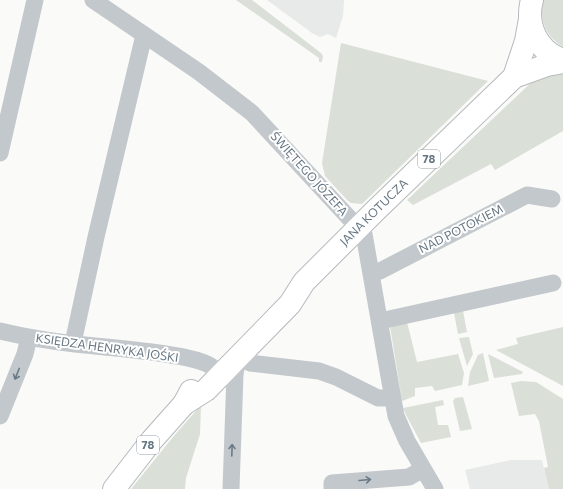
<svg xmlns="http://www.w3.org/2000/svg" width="563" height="489" font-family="Commissioner,sans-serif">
  <rect width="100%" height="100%" fill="#fafaf8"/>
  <!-- built -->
  <path fill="#e8e9e9" d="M267,0H344L343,16L336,38L328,34L320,37L312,33Z
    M511,460H542L549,489H470L465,470Z"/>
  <!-- green -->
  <path fill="#dadfd7" d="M236,0H252L321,53L323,56L322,62H319V58Z
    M544,0H563V47C546,37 538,19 544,0Z
    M341,43L488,81L362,204L351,203L348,201L325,176L322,163Z
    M558,73H563V131L495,170L491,164L413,205L407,200L536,78Z
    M463,311L467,332L458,334L454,313Z
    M407,322L417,362L458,354L464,373L462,385L435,391L432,386L415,388V396L402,401L390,326Z
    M563,327V386L496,350L518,344L516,338Z
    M469,337L473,354L467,366L459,338Z
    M483,353L489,381L468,386L470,372L478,355Z
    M488,354L523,372L522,374L494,378Z
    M521,381L536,382L563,399V489H549L544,468L548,467L539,421L535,414L519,416L511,383Z
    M463,397L472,429L460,431L453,401L455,398Z
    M443,400L444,405L435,407L438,425H448L451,437L421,443L405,413L403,408Z
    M201,405L200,434L186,478L185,489H131L173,437Z"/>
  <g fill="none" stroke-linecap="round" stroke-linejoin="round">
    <defs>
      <g id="major">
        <path d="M532,0C525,25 538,52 563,60"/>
        <path d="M514,77L526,41L530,19"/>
        <path id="s1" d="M184,404L206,390L290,304L304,282L375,211L514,77L547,65L563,62"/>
        <path d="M114,489L152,440L184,404L191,391"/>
      </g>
    </defs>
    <!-- major casing -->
    <use href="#major" stroke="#b5babe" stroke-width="24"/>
    <!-- minor -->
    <path stroke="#c3c8cc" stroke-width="17" d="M93,0L199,72L252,113L364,234L396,416L407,441L435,489
      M0,153L35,0
      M372,273L380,271L527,195L552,199
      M380,321L553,283
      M0,331C25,337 50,341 75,344C101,347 196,353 212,367
      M73,343L96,237L144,35
      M0,416L25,354L29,337
      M231,489L235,374L238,357L250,363L319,371L336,377L378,398H392
      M332,489V483L409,477L423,469"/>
    <!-- major -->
    <use href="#major" stroke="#fff" stroke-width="22"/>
  </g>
  <!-- one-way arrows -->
  <defs><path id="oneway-shaft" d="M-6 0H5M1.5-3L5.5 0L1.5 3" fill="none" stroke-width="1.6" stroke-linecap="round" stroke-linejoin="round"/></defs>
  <g stroke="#6a7a87">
    <use href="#oneway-shaft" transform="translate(17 374) rotate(112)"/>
    <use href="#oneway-shaft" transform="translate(232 450) rotate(-88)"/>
    <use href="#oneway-shaft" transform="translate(365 480) rotate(-5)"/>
  </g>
  <g text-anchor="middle" stroke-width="4" stroke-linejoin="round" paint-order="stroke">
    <!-- shield labels -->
    <g fill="#fff" stroke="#939fa8" stroke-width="1">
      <rect x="418" y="150" width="22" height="18" rx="3"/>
      <rect x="137" y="436" width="22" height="18" rx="3"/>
    </g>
    <g font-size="11" font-weight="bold" fill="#657683">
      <text x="429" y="163">78</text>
      <text x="148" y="449">78</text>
    </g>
    <!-- street labels -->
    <g font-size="12" fill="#657683" stroke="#fff">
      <text transform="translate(309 174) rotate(48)" y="4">ŚWIĘTEGO JÓZEFA</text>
      <text dy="4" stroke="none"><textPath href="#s1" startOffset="271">JANA KOTUCZA</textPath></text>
      <text transform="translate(461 229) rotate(-27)" y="4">NAD POTOKIEM</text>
      <text transform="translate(107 348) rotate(8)" y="4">KSIĘDZA HENRYKA JOŚKI</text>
    </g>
  </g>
</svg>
